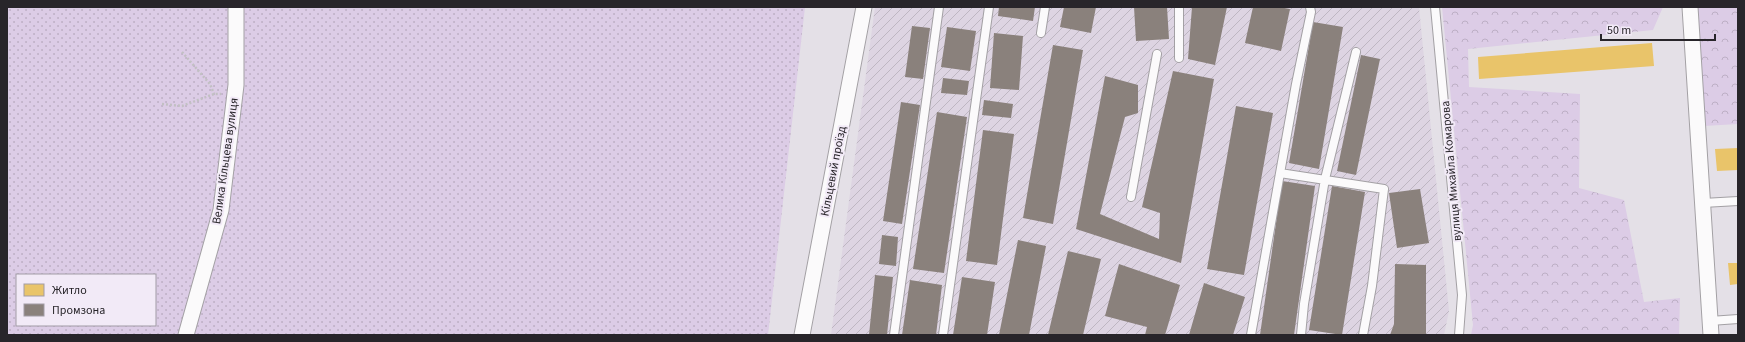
<svg xmlns="http://www.w3.org/2000/svg" width="1745" height="342" font-family="'Source Sans 3',sans-serif">
  <defs>
    <pattern id="industrial-furrows" width="10" height="10" patternUnits="userSpaceOnUse"><rect width="10" height="10" fill="#ddd4e2"/><path d="M-1 1l2-2M0 10L10 0M9 11l2-2" fill="none" stroke="#beb6c2"/></pattern>
    <pattern id="grass-dots" width="8" height="8" patternUnits="userSpaceOnUse"><rect width="8" height="8" fill="#dccce6"/><path d="M2 2h.1M6 6h.1" fill="none" stroke="#bdafc5" stroke-width="1.8" stroke-linecap="round"/></pattern>
    <pattern id="forest-crowns" width="20" height="18" patternUnits="userSpaceOnUse"><rect width="20" height="18" fill="#dccce6"/><path d="M2 6a3 3 0 1 1 6 0M12 15a3 3 0 1 1 6 0" fill="none" stroke="#bdafc5"/></pattern>
  </defs>
  <rect width="100%" height="100%" fill="#e4e0e7"/>
  <!-- industrial -->
  <path fill="url(#industrial-furrows)" d="M875,7H1419L1449,311L1444,335H831Z"/>
  <!-- grass -->
  <path fill="url(#grass-dots)" fill-rule="evenodd" d="M7,7H805L768,335H7ZM17,275H155V325H17Z"/>
  <!-- forest -->
  <path fill="url(#forest-crowns)" d="M1442,7H1663L1653,30L1468,49L1469,87L1580,94L1579,188L1624,200L1644,302L1680,298L1679,335H1471L1473,325Z
    M1695,7H1738V124L1704,126Z"/>
  <!-- homes -->
  <path fill="#e9c46a" d="M1652,43L1654,66L1479,79L1478,57Z
    M1738,148V170L1717,171L1715,149Z
    M1728,263H1738V284L1730,285Z"/>
  <!-- industry -->
  <path fill="#8a817c" d="M999,7H1035L1033,21L998,16Z
    M1064,7H1096L1091,33L1060,27Z
    M1134,7H1167L1169,39L1136,41Z
    M1192,7H1227L1215,65L1188,59Z
    M1253,7H1279L1290,9L1281,51L1245,43Z
    M1313,22L1343,27L1319,169L1289,163Z
    M912,26L930,28L923,79L905,77Z
    M947,27L976,31L970,71L941,67Z
    M994,33L1023,36L1019,90L990,88Z
    M1053,45L1083,50L1053,224L1023,218Z
    M1361,55L1380,59L1356,175L1337,171Z
    M1173,71L1214,79L1181,263L1076,229L1105,76L1138,85V113L1125,117L1100,214L1159,239L1160,213L1142,207Z
    M943,78L969,81L967,95L941,93Z
    M984,100L1013,104L1011,118L982,115Z
    M901,102L920,105L902,224L883,221Z
    M1236,106L1273,113L1244,275L1207,269Z
    M937,112L967,117L944,273L913,269Z
    M983,130L1014,134L997,265L966,261Z
    M1282,181L1315,186L1294,335H1260Z
    M1332,186L1365,192L1342,335L1309,330Z
    M1420,189L1429,243L1397,248L1389,193Z
    M882,235L898,237L896,266L879,264Z
    M1018,240L1046,246L1029,335H999Z
    M1068,251L1101,259L1083,335H1048Z
    M1119,264L1180,285L1165,335H1145L1147,327L1105,316Z
    M1395,264L1426,265V335H1390L1394,324Z
    M875,275L893,277L887,335H869Z
    M962,277L995,282L987,335H953Z
    M910,280L942,285L936,335H902Z
    M1204,283L1245,297L1233,335H1189Z"/>
  <g fill="none" stroke-linecap="round" stroke-linejoin="round">
    <defs>
      <path id="service" d="M1435,7L1462,295L1459,335
        M1041,33L1045,7
        M1179,58V7
        M1280,173L1384,189L1372,286L1363,335
        M1131,197L1157,54
        M1703,203L1738,201
        M1710,321L1738,319
        M894,335L939,7
        M943,335L989,7
        M1251,335L1296,84L1311,12L1310,7
        M1301,335L1304,304L1325,179L1356,52"/>
      <path id="minor" d="M1690,7L1711,335
        M186,335L221,210L236,85V7
        M802,335L864,7"/>
    </defs>
    <!-- service casing -->
    <use href="#service" stroke="#a3a0a4" stroke-width="10"/>
    <!-- minor casing -->
    <use href="#minor" stroke="#a3a0a4" stroke-width="17"/>
    <!-- path -->
    <path stroke="#c2c0c3" stroke-width="2.5" stroke-dasharray="2 2" stroke-linecap="butt" d="M182,52L210,84L214,94
      M162,104L182,106L214,94H221"/>
    <!-- service -->
    <use href="#service" stroke="#fbfafb" stroke-width="8"/>
    <!-- minor -->
    <use href="#minor" stroke="#fbfafb" stroke-width="15"/>
  </g>
  <g text-anchor="middle" stroke-width="4" stroke-linejoin="round" paint-order="stroke">
    <!-- street labels -->
    <g font-size="12" fill="#28252a" stroke="#f2eaf7">
      <text transform="translate(225 161) rotate(-82)" y="4">Велика Кільцева вулиця</text>
      <text transform="translate(833 171) rotate(-79)" y="4">Кільцевий проїзд</text>
      <text transform="translate(1451 171) rotate(-95)" y="4">вулиця Михайла Комарова</text>
    </g>
  </g>
  <!-- border -->
  <rect width="1745" height="342" fill="none" stroke="#28252a" stroke-width="16"/>
  <!-- legend -->
  <rect x="16" y="274" width="140" height="52" fill="#f2eaf7" stroke="#a19ba5"/>
  <rect x="24" y="284" width="20" height="12" fill="#e9c46a" stroke="#a19ba5"/>
  <text x="52" y="294" font-size="12" fill="#28252a">Житло</text>
  <rect x="24" y="304" width="20" height="12" fill="#8a817c" stroke="#a19ba5"/>
  <text x="52" y="314" font-size="12" fill="#28252a">Промзона</text>
  <!-- scale -->
  <path d="M1601 34v6h114v-6" fill="none" stroke="#28252a" stroke-width="2"/>
  <text x="1607" y="34" font-size="12" fill="#28252a" stroke="#f2eaf7" stroke-width="3" paint-order="stroke">50 m</text>
</svg>
